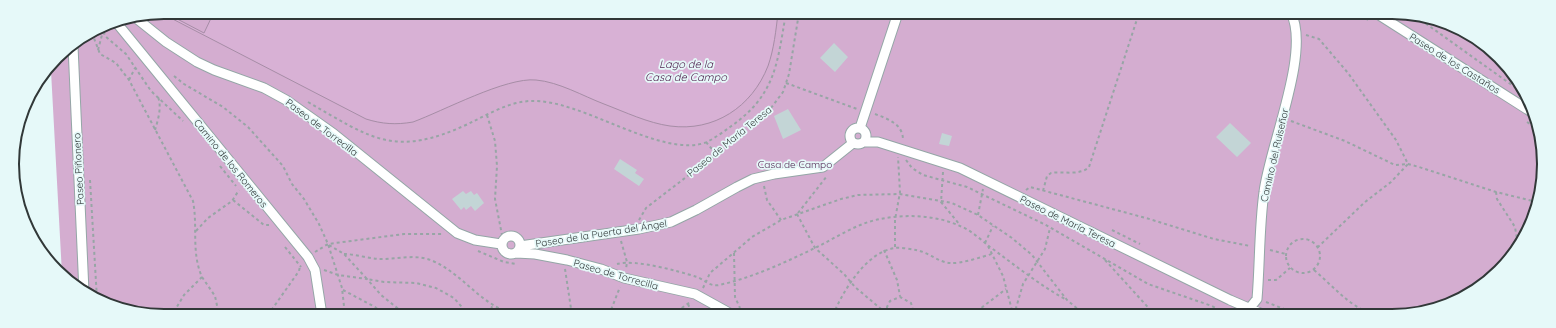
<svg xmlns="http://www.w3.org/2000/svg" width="1556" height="328" font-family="Quicksand,sans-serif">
  <rect width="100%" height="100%" fill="#e6f9f9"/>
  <!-- forest -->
  <path fill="#d4add0" d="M164,12L1412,13L1468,32L1512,71L1539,124L1543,184L1528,231L1499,272L1459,300L1402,316L144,315L88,296L62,274L51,71L47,69L57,56L106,23Z"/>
  <!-- water -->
  <path fill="#d8b1d5" stroke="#a68da6" d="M164,12L204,33L214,12L778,13C776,30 774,49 768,66C752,107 714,132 670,126C648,123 625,112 604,104C583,96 559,82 536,80C506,77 443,111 413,122C396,125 382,124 366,119L161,13Z"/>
  <!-- building -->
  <path fill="#c3d5d6" d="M834,43L848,57L835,72L820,58Z
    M788,109L801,130L783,139L774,116Z
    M1230,123L1251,143L1237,157L1216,137Z
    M942,133L952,136L949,146L939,144Z
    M620,159L637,170L635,173L644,179L639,186L614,169Z
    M463,191L466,194L471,191L474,195L477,193L484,203L475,211L471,206L466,210L464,207L461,210L452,199Z"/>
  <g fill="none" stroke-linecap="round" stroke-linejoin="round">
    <defs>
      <path id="street" d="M1376,13L1533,113
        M136,18L166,42L197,62L214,70L264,88L286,100L334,134L457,233L475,240L501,244
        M116,22L308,257L315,270L322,315
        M73,46L84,292
        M850 136a8 8 0 1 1 16 0a8 8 0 1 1-16 0Z
        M860,128L898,13
        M865,142H878L960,168L1230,300L1267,316
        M502 245a9 9 0 1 1 18 0a9 9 0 1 1-18 0Z
        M520,246L639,229L671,222L696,210L737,187L753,179L774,174L823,167L853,143
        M516,253L535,254L567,260L601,269L624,278L695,294L733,315
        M1239,316L1249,309L1257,299C1260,264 1259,228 1264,192C1269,148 1311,52 1291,13"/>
    </defs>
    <!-- street casing -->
    <use href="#street" stroke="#94a6a6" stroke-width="11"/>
    <!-- path -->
    <path stroke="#97a5a5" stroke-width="2" stroke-dasharray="3 3" stroke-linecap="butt" d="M872,13L886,18
      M1357,13L1368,20
      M1411,13L1523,93
      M102,26L105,36L126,54L151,91L183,121
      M92,33L100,54L116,63L129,80L193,201C198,227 191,252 202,277L184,295L172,315
      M1306,35L1319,39L1348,73L1396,140L1408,164L1391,182L1365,202L1318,247
      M98,50L103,31
      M174,76L184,84L223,107L248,127L283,166L292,184L304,199L319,224L328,244L342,288L345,315
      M129,80L135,68
      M786,83L857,109
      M308,102C372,139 395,158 468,124C487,115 508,102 530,101C581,98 662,160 707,142C715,138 723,132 730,127C776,95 777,64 786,13
      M875,114C888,119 903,124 903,140
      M487,115L495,141L497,166L495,199L502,235
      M1291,121L1345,141L1395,165L1408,164L1419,167L1496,192L1537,202
      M1527,122L1539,130
      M155,130C158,120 162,107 158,97
      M706,142L716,154
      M906,160L912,168L923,175L967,187L1044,224L1148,284L1212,306L1219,310L1223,316
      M220,166L236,186
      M943,172L941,202L960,225
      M90,180L97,299
      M764,186L767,200L781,220
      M1026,190L1030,187L1146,218L1214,239L1250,246
      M1043,191L1047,176L1051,173C1063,171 1080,176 1089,167L1139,13
      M1496,192L1497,199L1515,227L1518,245
      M233,200L264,225H269
      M798,213L827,176
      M797,214L815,248L844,274L855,287L887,314
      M978,215L983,189
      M639,220L646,208L716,154L771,108L783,92L789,74L799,13
      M1112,230L1140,244
      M196,231L208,218L232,201L239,190
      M1286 256a17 17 0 1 1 34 0a17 17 0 1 1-34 0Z
      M621,241L627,262L626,269
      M985,243L993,226
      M329,245L344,254L367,279L384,282L416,283L436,288L454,298L469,315
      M988,246L1003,276L1013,314
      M285,247L301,267
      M895,247V220L900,192L898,157
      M884,250L897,280L900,296
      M1270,250L1286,254
      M478,251L504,262L516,264
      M315,252L328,244L404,234H443
      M734,253L735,297L740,308
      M344,254C354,254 367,258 378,259C396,260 415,253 433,261C466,276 481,307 518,315
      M1105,260L1155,315
      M617,264C635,259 678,271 697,277C705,280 710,287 719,285C752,278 786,262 817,247C837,237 858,223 880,219C906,214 936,215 960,226C971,230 981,240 990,247C1015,265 1039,285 1067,300
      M52,266L53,267
      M565,269L572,315
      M324,270L338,275L367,279L381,295L406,315
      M1314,270C1336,289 1346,303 1374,316
      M202,277L215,296L219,315
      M1268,280H1276L1290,268
      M703,288L710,273L752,237L781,220L841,199L858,195L900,194L952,203L978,215L1012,238L1032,255L1067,300L1085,315
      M343,290L375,307L384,315
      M1266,302L1302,316
      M688,304L691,311L690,315
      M887,314V307L890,301L900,297L911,303L913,310L912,315
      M268,315L299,271L300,266
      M490,315L492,306
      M609,315L620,287
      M672,315L690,302
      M833,315C843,291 866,252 895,248C901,247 910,249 916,250C928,252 938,262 950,263C961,264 981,257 992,254
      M972,315L1006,289
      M1014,315L1023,284L1045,249L1050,228"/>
    <!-- street -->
    <use href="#street" stroke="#fff" stroke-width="9"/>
  </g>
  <g text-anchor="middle" stroke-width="3.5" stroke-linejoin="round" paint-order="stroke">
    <!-- street labels -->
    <g font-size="10" fill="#313838" stroke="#e6f9f9">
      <text transform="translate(1455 63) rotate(32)" y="4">Paseo de los Castaños</text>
      <text transform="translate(322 127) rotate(37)" y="4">Paseo de Torrecilla</text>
      <text transform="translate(729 141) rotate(-39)" y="4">Paseo de María Teresa</text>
      <text transform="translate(1274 155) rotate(-77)" y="4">Camino del Ruiseñor</text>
      <text transform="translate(231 163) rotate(51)" y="4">Camino de los Romeros</text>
      <text transform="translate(78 169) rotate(-93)" y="4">Paseo Piñonero</text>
      <text transform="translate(1068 221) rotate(26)" y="4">Paseo de María Teresa</text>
      <text transform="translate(601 233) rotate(-9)" y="4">Paseo de la Puerta del Ángel</text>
      <text transform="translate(616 274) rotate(16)" y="4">Paseo de Torrecilla</text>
    </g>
    <!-- park labels -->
    <g font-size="10" fill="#4d1e4b" stroke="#e6f9f9">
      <text x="795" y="168">Casa de Campo</text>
    </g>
    <!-- water labels -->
    <g font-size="11" font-style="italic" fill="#522350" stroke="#e6f9f9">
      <text x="686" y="68">Lago de la<tspan x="686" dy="13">Casa de Campo</tspan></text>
    </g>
  </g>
  <!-- crop -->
  <path d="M0 0H1556V328H0ZM164 19H1392A145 145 0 0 1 1537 164V164A145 145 0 0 1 1392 309H164A145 145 0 0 1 19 164V164A145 145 0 0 1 164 19Z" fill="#e6f9f9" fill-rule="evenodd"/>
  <path fill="none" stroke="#313838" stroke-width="2" d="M164 19H1392A145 145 0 0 1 1537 164V164A145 145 0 0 1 1392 309H164A145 145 0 0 1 19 164V164A145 145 0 0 1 164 19Z"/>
</svg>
